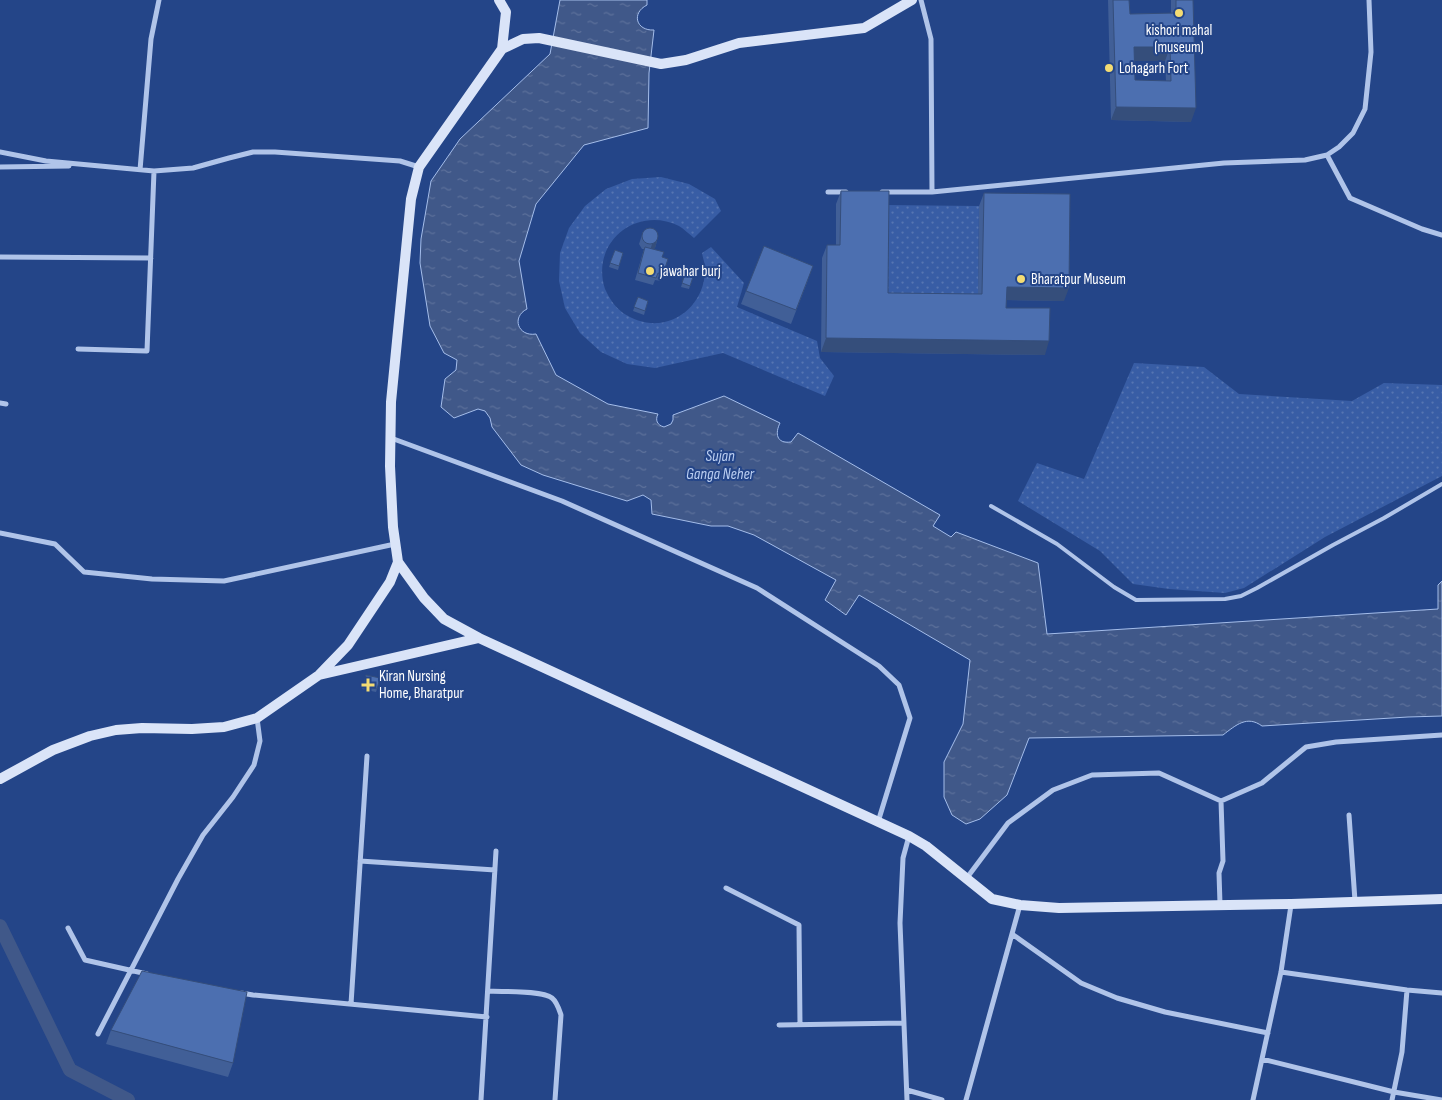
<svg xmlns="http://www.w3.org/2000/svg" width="1442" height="1100" font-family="'Sofia Sans Condensed',sans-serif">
  <defs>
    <pattern id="green-dots" width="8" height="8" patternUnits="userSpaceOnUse" patternTransform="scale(1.25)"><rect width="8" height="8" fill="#385da5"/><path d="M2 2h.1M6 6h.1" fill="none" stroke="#5675b2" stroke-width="1.8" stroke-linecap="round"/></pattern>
    <pattern id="water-ripples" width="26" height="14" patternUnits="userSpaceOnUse" patternTransform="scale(1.25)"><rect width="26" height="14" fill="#405889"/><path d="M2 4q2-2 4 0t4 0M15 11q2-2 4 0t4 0" fill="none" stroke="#5d719b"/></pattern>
  </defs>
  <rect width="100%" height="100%" fill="#244588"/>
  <!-- green -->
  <path fill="url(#green-dots)" d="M661,177L689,184L715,199L721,211L694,238C689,234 684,229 679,226C636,205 590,243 605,289C609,298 615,307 623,313C634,320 645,324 659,323C685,320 704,298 705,272C706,266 703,259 702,253L711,247L744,283L737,307L817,341L820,358L834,376L825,396L723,353L655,368L627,364L601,352L580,333L565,308L559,281L560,253L569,228L585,206L606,189L632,179Z
    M884,205L979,206L978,307L883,306Z
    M1134,363L1204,367L1239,394L1352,401L1384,383L1442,385V476L1325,537L1244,588L1225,593L1169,589L1133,584L1100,551L1018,501L1037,463L1084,479Z"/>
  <!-- water -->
  <path fill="url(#water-ripples)" stroke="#a4bdea" d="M560,0H647V5C631,13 636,31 654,30L649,73L648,128L584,145L536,204L519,261L527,309C511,317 518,337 536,334L556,375L608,404L658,414C655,420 657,425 664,427L671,424L673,420V415L724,396L780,423C775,433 776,444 791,442L798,433L940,515L933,526L951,537L956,532L1038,563L1047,634L1438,609V585L1442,581V716L1408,717L1262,726C1247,715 1236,725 1223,735L1029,738L1007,795L980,819L966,824L952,815L944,797V762L963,724L970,660L859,595L846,615L825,600L836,580L754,535L728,526H711L652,514L651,500L643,495L627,501L543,475L521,465L492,427L490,418L485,411L478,409L454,418L441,407L445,379L456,370L457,360L444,353L430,326L420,263L421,239L431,181L460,139L550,54Z"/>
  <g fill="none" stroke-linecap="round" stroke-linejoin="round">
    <!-- canal -->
    <path stroke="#405889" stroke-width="14" d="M0,926L70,1070L128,1100"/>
    <!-- lane -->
    <path stroke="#b0c4e9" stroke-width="4" d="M991,506L1057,544L1114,587L1136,600L1225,599L1241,596L1257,588L1333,545L1384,518L1442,484"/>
    <!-- street -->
    <path stroke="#b0c4e9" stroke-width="5" d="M921,0L931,39L932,192
      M0,152L46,161L154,171L193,168L229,158L253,152H275L400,161L419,167
      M1327,155L1350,198L1422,229L1442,235
      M0,167L69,166
      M140,170L151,39L159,0
      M828,192H846
      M882,192H932L1224,163L1305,160L1327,155L1339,147L1353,133L1365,109L1371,52L1369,0
      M0,257L151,258
      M78,349L147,351L154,171
      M0,403L6,404
      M391,438L562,501L757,588L879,666L899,685L910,718L878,822
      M0,533L55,544L84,572L152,579L224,581L395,544
      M1349,815L1355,901
      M360,861L495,870
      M966,879L1008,823L1053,790L1092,775L1159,773L1221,801L1262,783L1306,747L1336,742L1442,735
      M726,888L799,925L800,1025
      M1220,904L1219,873L1223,861L1221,801
      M68,928L85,960L147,974
      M1012,934L1081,983L1117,998L1165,1012L1268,1033
      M1281,972L1407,990L1442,993
      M488,991C502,992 542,990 552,998C557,1002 559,1009 561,1015L555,1100
      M241,993L253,995L487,1017
      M351,1004L367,756
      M779,1025L904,1023
      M98,1034L178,879L203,835L233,797L254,765L260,741L257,718
      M1262,1059L1394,1092L1442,1100
      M907,1090L942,1100
      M481,1100L496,851
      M907,1100L900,923L903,858L909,836
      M966,1100L1020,905
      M1253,1100L1281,972L1291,905
      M1392,1100L1402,1052L1407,990"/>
    <!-- secondary -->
    <path stroke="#dae4f8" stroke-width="10" d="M502,49L523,39L539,38L661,64L686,60L739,43L864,28L912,0
      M398,562L424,598L444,619L479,638
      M319,675L479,638L909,836L926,846L992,899L1020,905L1059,908L1291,904L1442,899
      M0,779L53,750L90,736L116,730L142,728L192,729L224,727L257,718L319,675L348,645L390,582L398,562L393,527L390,466L391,402L411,199L419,167L502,49L506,12L499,0"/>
  </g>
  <!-- wall -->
  <path fill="#415f97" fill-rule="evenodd" d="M1108,0H1129L1130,14L1171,13V0H1193L1191,122L1111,120ZM1135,61H1165L1166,81L1135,80Z
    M841,191L888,293L978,294L979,206L984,193L1064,301L1006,300V308L1045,355L821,352L822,258L827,245H836V204Z
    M643,232L657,241L655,248L653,249L662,257L663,274L661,281L655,280L653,285L635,280L644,249H642L639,244Z
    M615,250L623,253L618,270L609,267Z
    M686,271L694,274L689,289L681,287Z
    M808,280L791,324L741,304L746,291Z
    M638,297L648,301L644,315L633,311Z
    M366,675L377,689L376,692L362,689Z
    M111,1030L233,1063L228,1077L106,1044Z"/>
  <!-- shaded-wall -->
  <path fill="#354e7b" d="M1134,47H1170L1165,61H1129Z
    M1116,107L1196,108L1191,122L1111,120Z
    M657,241L655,248L650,251L652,244Z
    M1007,287L1069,288L1064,301L1002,300Z
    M826,338L1049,341L1045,355L821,352Z"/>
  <!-- building -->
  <path fill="#4c6fb0" stroke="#354e7b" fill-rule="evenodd" d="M1113,0H1129L1130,14L1176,13V0H1193L1196,108L1116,107ZM1134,47H1170L1171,81L1135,80Z
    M841,191H889L888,293L982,294L984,193L1070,194L1069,288L1007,287L1006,308H1050L1049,341L826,338L827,245H840Z
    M642 236a8 8 0 1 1 16 0a8 8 0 1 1-16 0Z
    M764,246L813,266L796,310L746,291Z
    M645,247L664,252L662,257L668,259L663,274L658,273L656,278L638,273Z
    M615,250L623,253L619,266L610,263Z
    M686,271L694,274L690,286L682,283Z
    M638,297L648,301L645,311L634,307Z
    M366,675L380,678L377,689L363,686Z
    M142,971L247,992L233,1063L111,1030Z"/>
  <!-- markers -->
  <g fill="#f4dc73" stroke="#244588" stroke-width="2">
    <circle cx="1179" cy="13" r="5"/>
    <circle cx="1109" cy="68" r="5"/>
    <circle cx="650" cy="271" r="5"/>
    <circle cx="1021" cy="279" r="5"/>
    <path d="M365.5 677.5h5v5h5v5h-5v5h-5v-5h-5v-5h5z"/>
  </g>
  <g text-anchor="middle" stroke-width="4" stroke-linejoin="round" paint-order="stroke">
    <!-- poi labels -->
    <g font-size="15" fill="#fff" stroke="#244588" text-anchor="start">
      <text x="1179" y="35" text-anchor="middle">kishori mahal<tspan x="1179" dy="17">(museum)</tspan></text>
      <text x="1119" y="73">Lohagarh Fort</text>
      <text x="660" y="276">jawahar burj</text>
      <text x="1031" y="284">Bharatpur Museum</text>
      <text x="379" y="681">Kiran Nursing<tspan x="379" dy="17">Home, Bharatpur</tspan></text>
    </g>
    <!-- water labels -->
    <g font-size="16" font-style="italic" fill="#bbcef1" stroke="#244588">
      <text x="720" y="461">Sujan<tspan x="720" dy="18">Ganga Neher</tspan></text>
    </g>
  </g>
</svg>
